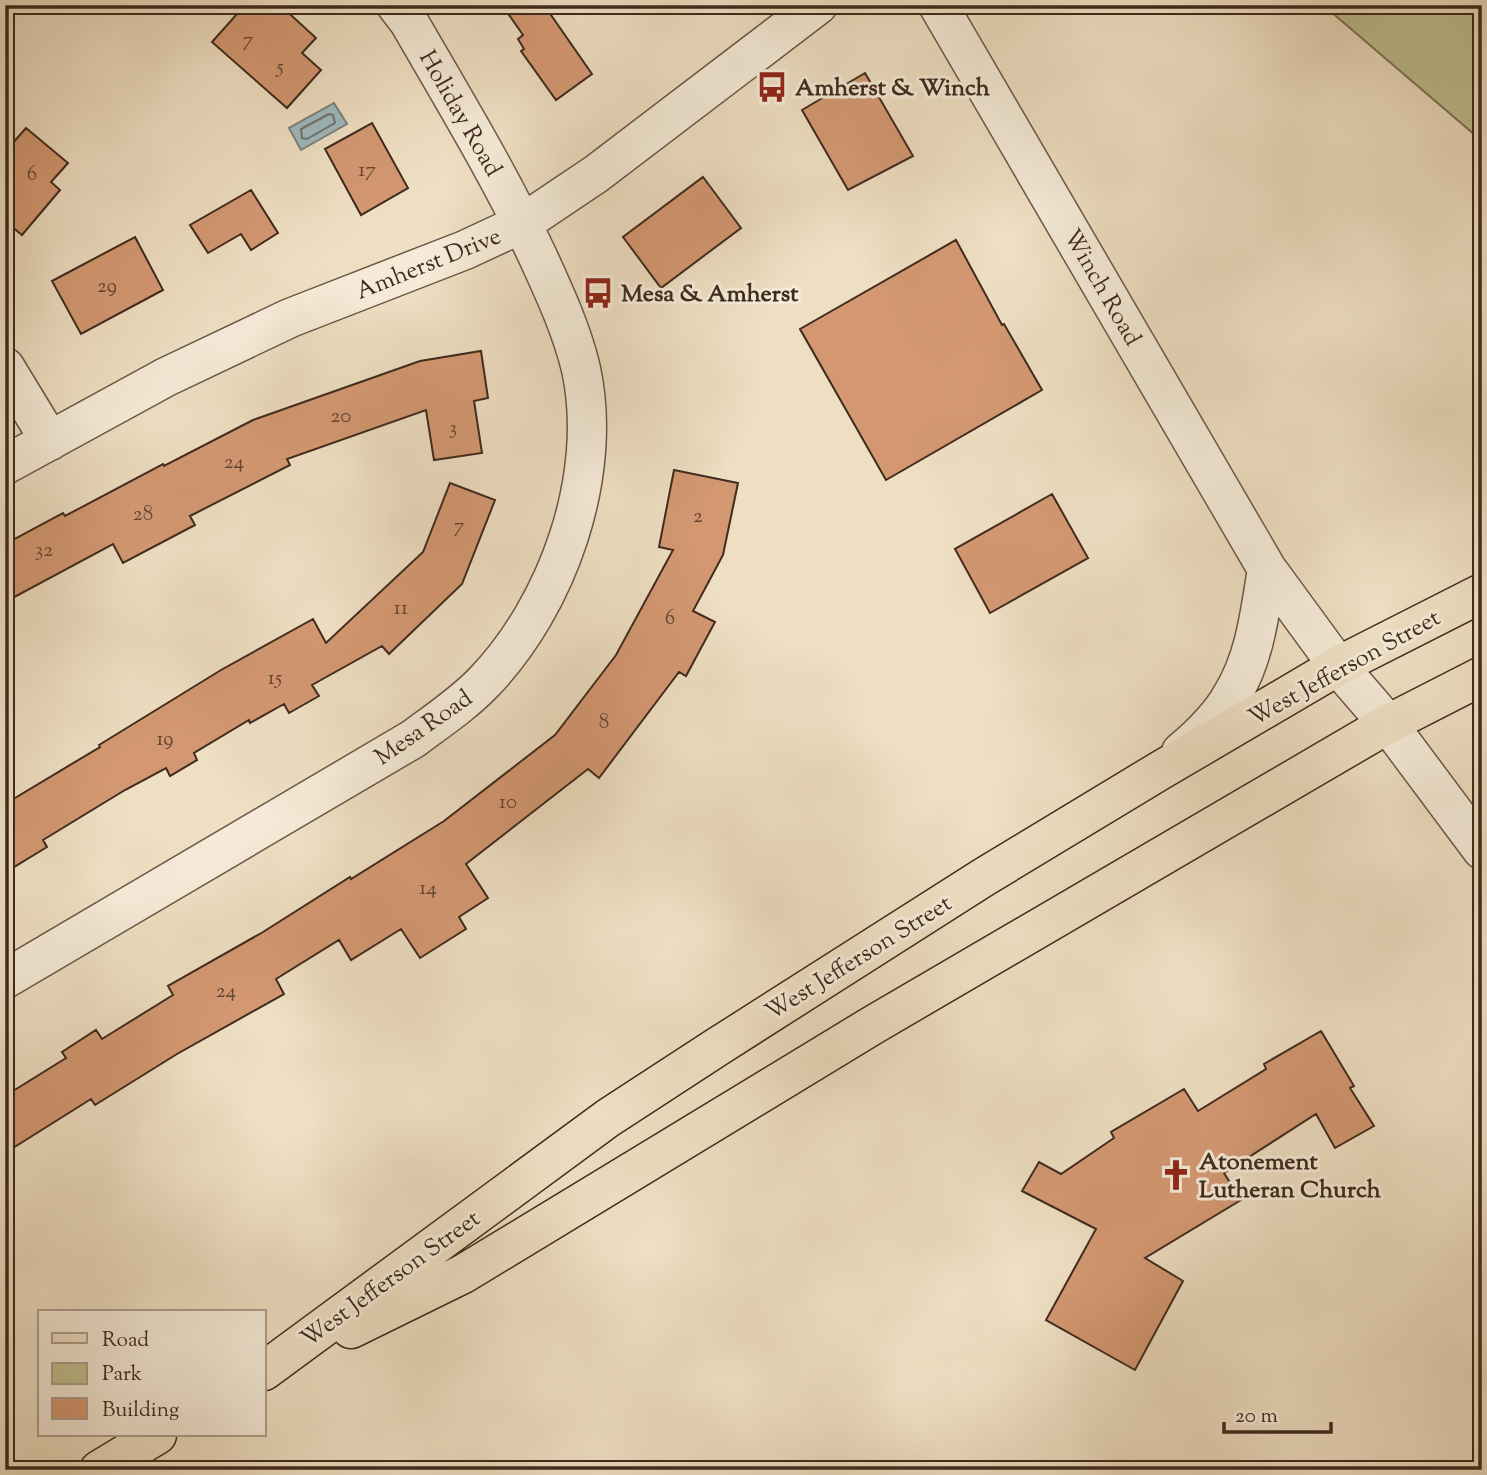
<svg xmlns="http://www.w3.org/2000/svg" width="1487" height="1475" font-family="'Sorts Mill Goudy',serif">
  <rect width="100%" height="100%" fill="#eedec2"/>
  <filter id="stains"><feTurbulence type="fractalNoise" baseFrequency=".00286" numOctaves="4"/><feColorMatrix values="0 0 0 0 .2 0 0 0 0 .09 0 0 0 0 .02 0 0 0 .5 -.17"/></filter>
  <radialGradient id="worn" r=".72"><stop offset=".6" stop-color="#630" stop-opacity="0"/><stop offset="1" stop-color="#630" stop-opacity=".3"/></radialGradient>
  <!-- green -->
  <path fill="#bfbf8f" stroke="#7f7456" stroke-width="2" d="M1323,5H1482V141Z"/>
  <!-- water -->
  <path fill="#9fb9bf" stroke="#79807e" stroke-width="2" d="M334,103L347,124L301,150L289,128Z"/>
  <g fill="none" stroke-linecap="round" stroke-linejoin="round">
    <!-- shore -->
    <path stroke="#6f726e" stroke-width="2" d="M329,114L333,115L335,123L307,139L302,138L301,129Z"/>
  </g>
  <!-- building -->
  <path fill="#d39872" stroke="#3f2a1d" stroke-width="2" d="M245,5H280L316,38L302,53L321,70L287,108L212,42Z
    M502,5H544L592,74L556,100L521,51L524,49L518,39L523,35Z
    M865,73L913,156L848,190L802,110Z
    M372,123L408,188L361,215L325,149Z
    M26,128L68,163L51,182L60,190L22,235L5,221V152Z
    M703,177L741,228L661,288L623,237Z
    M251,190L278,233L251,250L241,234L208,253L190,225Z
    M135,237L163,290L81,334L52,281Z
    M956,240L1002,325L1004,324L1042,390L886,480L800,329Z
    M481,351L488,398L474,401L482,453L434,460L426,410L287,459L290,465L190,516L195,525L123,563L113,544L5,602V544L63,513L65,516L163,464L164,466L253,420L420,361Z
    M674,470L738,483L723,555L693,611L715,622L686,676L679,672L599,778L588,769L466,864L488,898L459,917L466,929L420,958L401,929L351,960L339,940L276,979L284,994L177,1054L95,1105L91,1099L5,1153V1096L66,1058L62,1052L96,1030L102,1039L173,995L168,986L263,932L350,877L351,879L444,821L555,735L616,655L673,550L659,547Z
    M450,483L495,500L462,584L389,654L382,646L312,685L319,696L289,713L284,704L250,723L249,720L194,753L197,760L170,776L166,768L125,790L43,840L47,847L14,867L5,852V804L100,747L99,745L221,670L313,619L326,643L423,552Z
    M1052,494L1088,558L990,613L955,549Z
    M1321,1031L1354,1086L1350,1088L1374,1126L1335,1148L1316,1114L1224,1173L1241,1200L1145,1258L1183,1281L1135,1370L1046,1320L1096,1229L1022,1191L1039,1162L1061,1174L1114,1138L1111,1132L1184,1089L1198,1111L1266,1069L1264,1064Z"/>
  <g fill="none" stroke-linecap="round" stroke-linejoin="round">
    <defs>
      <path id="street" d="M938,5L1267,569L1338,666L1388,724L1482,850
        M5,367L50,441
        M5,465L166,377L290,318L465,250L523,223L596,174L818,5
        M1181,752C1200,736 1220,717 1232,695C1255,658 1260,612 1267,569
        M5,979L413,739C437,721 463,704 484,682C558,605 604,475 581,369C572,331 555,294 539,259C501,177 454,100 409,22L396,5"/>
      <path id="primary" d="M351,1329L463,1274L873,1025L1388,724L1482,676
        M264,1371L608,1118L717,1047L984,877L1161,770L1338,666L1482,593
        M99,1470L157,1435"/>
    </defs>
    <!-- street casing -->
    <use href="#street" stroke="#6b5746" stroke-width="41"/>
    <!-- primary casing -->
    <use href="#primary" stroke="#3f2a1d" stroke-width="41"/>
    <!-- street -->
    <use href="#street" stroke="#f4ead7" stroke-width="38"/>
    <!-- primary -->
    <use href="#primary" stroke="#eedec2" stroke-width="38"/>
  </g>
  <!-- icons -->
  <defs>
    <symbol id="bus-bare" viewBox="-9 -9 18 18"><path d="M-5-6H5V4H4V6H2V4H-2V6H-4V4H-5ZM-3.5-4V0h7V-4ZM-3.5 1.2v1.5H-2V1.2ZM2 1.2v1.5H3.5V1.2Z" fill="#8f2418" stroke="#f4ead7" stroke-width="2.5" paint-order="stroke"/></symbol>
    <symbol id="church-bare" viewBox="-9 -9 18 18"><path d="M-1.2-6h2.4v3.5h3.3v2.4h-3.3V6h-2.4V-.1h-3.3v-2.4h3.3Z" fill="#8f2418" stroke="#f4ead7" stroke-width="2.5" paint-order="stroke"/></symbol>
  </defs>
  <g fill-rule="evenodd">
    <use href="#bus-bare" x="750" y="65" width="44" height="44"/>
    <use href="#bus-bare" x="576" y="271" width="44" height="44"/>
    <use href="#church-bare" x="1154" y="1153" width="44" height="44"/>
  </g>
  <g text-anchor="middle" stroke-width="6" stroke-linejoin="round" paint-order="stroke">
    <!-- number labels -->
    <g font-size="21" fill="#644632">
      <text x="248" y="46">7</text>
      <text x="280" y="73">5</text>
      <text x="367" y="176">17</text>
      <text x="32" y="180">6</text>
      <text x="107" y="292">29</text>
      <text x="341" y="422">20</text>
      <text x="453" y="434">3</text>
      <text x="234" y="468">24</text>
      <text x="143" y="520">28</text>
      <text x="698" y="522">2</text>
      <text x="459" y="532">7</text>
      <text x="44" y="556">32</text>
      <text x="401" y="614">11</text>
      <text x="670" y="624">6</text>
      <text x="275" y="684">15</text>
      <text x="604" y="728">8</text>
      <text x="165" y="745">19</text>
      <text x="508" y="808">10</text>
      <text x="428" y="894">14</text>
      <text x="226" y="997">24</text>
    </g>
    <!-- poi labels -->
    <g font-size="24" font-weight="bold" fill="#3f2a1d" stroke="#f4ead7" text-anchor="start">
      <text x="795" y="95">Amherst &amp; Winch</text>
      <text x="621" y="301">Mesa &amp; Amherst</text>
      <text x="1199" y="1169">Atonement<tspan x="1199" dy="28">Lutheran Church</tspan></text>
    </g>
    <!-- street labels -->
    <g font-size="24" fill="#3f2a1d" stroke="#f4ead7">
      <text transform="translate(461 113) rotate(60)" y="8">Holiday Road</text>
      <text transform="translate(428 263) rotate(-22)" y="8">Amherst Drive</text>
      <text transform="translate(1103 287) rotate(60)" y="8">Winch Road</text>
      <text transform="translate(1344 667) rotate(-29)" y="8">West Jefferson Street</text>
      <text transform="translate(423 727) rotate(-35)" y="8">Mesa Road</text>
      <text transform="translate(858 957) rotate(-32)" y="8">West Jefferson Street</text>
      <text transform="translate(390 1278) rotate(-36)" y="8">West Jefferson Street</text>
    </g>
  </g>
  <!-- margin -->
  <rect width="1487" height="1475" fill="none" stroke="#eedec2" stroke-width="28"/>
  <rect x="7" y="7" width="1473" height="1461" fill="none" stroke="#3f2a1d" stroke-width="3.5"/>
  <rect x="14" y="14" width="1459" height="1447" fill="none" stroke="#3f2a1d" stroke-width="2"/>
  <!-- legend -->
  <rect x="38" y="1310" width="228" height="126" fill="#f4ead7" stroke="#ac9d8d" stroke-width="2"/>
  <rect x="52" y="1333" width="35" height="10" fill="#eedec2" stroke="#ac9d8d" stroke-width="2"/>
  <text x="102" y="1346" font-size="21" fill="#3f2a1d">Road</text>
  <rect x="52" y="1363" width="35" height="21" fill="#bfbf8f" stroke="#ac9d8d" stroke-width="2"/>
  <text x="102" y="1380" font-size="21" fill="#3f2a1d">Park</text>
  <rect x="52" y="1398" width="35" height="21" fill="#d39872" stroke="#ac9d8d" stroke-width="2"/>
  <text x="102" y="1416" font-size="21" fill="#3f2a1d">Building</text>
  <!-- scale -->
  <path d="M1224 1422v10h107v-10" fill="none" stroke="#3f2a1d" stroke-width="3.5"/>
  <text x="1235" y="1422" font-size="21" fill="#3f2a1d" stroke="#f4ead7" stroke-width="5" paint-order="stroke">20 m</text>
  <rect width="100%" height="100%" filter="url(#stains)"/>
  <rect width="100%" height="100%" fill="url(#worn)"/>
</svg>
